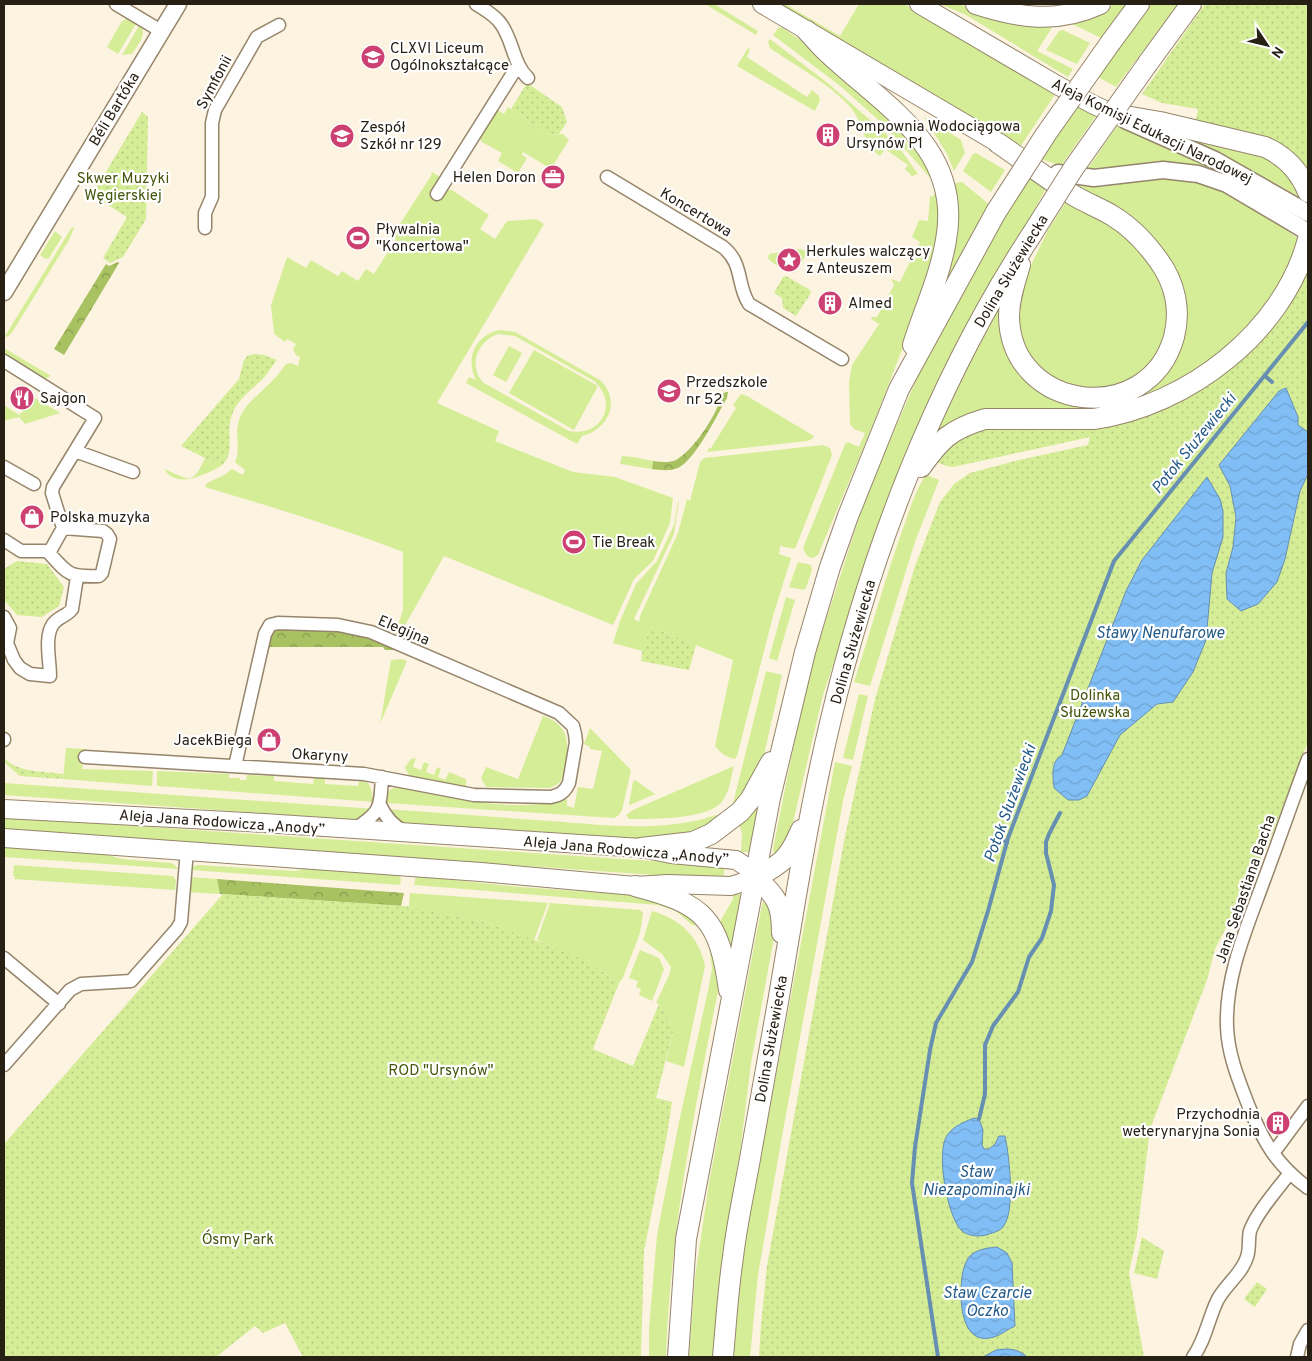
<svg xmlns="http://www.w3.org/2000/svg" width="1312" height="1361" font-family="Overpass,sans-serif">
  <defs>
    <pattern id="forest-crowns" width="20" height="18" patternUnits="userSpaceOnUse" patternTransform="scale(1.25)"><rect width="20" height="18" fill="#a8c161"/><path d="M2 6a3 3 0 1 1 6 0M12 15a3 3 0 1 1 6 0" fill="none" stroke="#899c4f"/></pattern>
    <pattern id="park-dots" width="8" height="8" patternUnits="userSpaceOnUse" patternTransform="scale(1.25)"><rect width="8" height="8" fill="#d5ed97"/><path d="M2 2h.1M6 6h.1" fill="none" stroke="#b7cb81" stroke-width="1.8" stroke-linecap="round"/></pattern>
    <pattern id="water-waves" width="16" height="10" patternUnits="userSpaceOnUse" patternTransform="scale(1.25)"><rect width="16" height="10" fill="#81bef5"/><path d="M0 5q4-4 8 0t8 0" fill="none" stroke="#6fa3d1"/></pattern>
  </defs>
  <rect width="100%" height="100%" fill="#fdf3e1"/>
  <!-- grass -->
  <path fill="#d5ed97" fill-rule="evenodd" d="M705,4H714L758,31L756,35Z
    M775,4H785L840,36L859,4H904L1056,93L1020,147Z
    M940,4H958L979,11L1053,26L1037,51L1073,69L1068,77L966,15Z
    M1115,4H1130L1103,39L1068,22L1108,8Z
    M1149,4H1178L1116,87L1098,77Z
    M129,18L137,22L118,54L107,47L122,21Z
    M140,24C148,35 138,44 132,54L122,55Z
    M779,27L783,28L809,46L915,139L932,180L883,124L839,85L773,35Z
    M1063,30L1090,43L1077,64L1046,50L1059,31Z
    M770,39L829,84L885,133L898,146L918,174L912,176L905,169L908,165L885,149L880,156C862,144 864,123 851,108C832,85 794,65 770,48L768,42Z
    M748,48L750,49L747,57L807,97L812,90L819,96L820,100L815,111L737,66Z
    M1077,106L1096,116L1061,166L1041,159Z
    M508,107L549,135L563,134L569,140L552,167L550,165L548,167L523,152L522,155L527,158L518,173L498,161L502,153L482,142L479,137L496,111H499L504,114Z
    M924,117L940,127L938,130L945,134L947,131L961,140L965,153L954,171L947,154Z
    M1117,126L1214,167L1213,170C1172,157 1128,166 1086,171Z
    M1184,138L1229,144L1282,164L1303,199L1216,151Z
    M976,153L1005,170L991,192L963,171L973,154Z
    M432,172L440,177L446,190H452L489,215L480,229L495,239L507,221L536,219L544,224L437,403L499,431L495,441L573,472L615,477L673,498L670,523L653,561L634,579L613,625L444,556L399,636L395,634L403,610V552C338,527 272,507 205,487L207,483L224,475L232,469L243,475L245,470L235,462C241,449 235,437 238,424C242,405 258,396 271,382C277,377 281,370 286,364L291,363L298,366L300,357L296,355L293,349L296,344L287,339L285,342L274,334L271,305L287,257L306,268L311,260L338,276L342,271L358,281L366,269L374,274L396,239L392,236L431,176Z
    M1031,174L1048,185L965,334L857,593L823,695L790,835L777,855L774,854L773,849L803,699L814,657L860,515L879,466L932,343L983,249Z
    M1157,178C1167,178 1178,177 1188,180C1229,189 1265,217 1301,240L1281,284L1258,318L1210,364L1132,404L936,435L947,406L1004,292V306L1043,389L1144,390L1182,295L1078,186L1102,187Z
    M962,182L990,205L929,313L952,184Z
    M939,189L943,222L914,319L870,432L818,555L813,558L807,556L803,548L845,444L848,442L859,447L865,433L854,429L850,424L849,383L852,365L879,324L871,319L872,317H877L894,285L891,279L900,282L920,242L912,237L919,220L928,221L930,196L932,197Z
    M1069,197L1128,236L1159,272L1171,326L1145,373L1108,392L1070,389L1029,358L1016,322L1024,280L1048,230Z
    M72,227L74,228L69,240L13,331L8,337L5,336Z
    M55,231L62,237L49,258L46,259L40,255Z
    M800,249L808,252L794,273C785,268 773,266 768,258L769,254Z
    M500,330L515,332L600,380C622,401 608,430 582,436L577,444L466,383L469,377L476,380C465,358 475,335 500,330ZM498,334L515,336L594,381C619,403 602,437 569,431L484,383C467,366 478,341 498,334Z
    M509,346L522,353L506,382L493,375Z
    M4,348L51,376L44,379L4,356Z
    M534,350L598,386L574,430L509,393Z
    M741,394L747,396L814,436L812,439L807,441L707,452L709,448H711L736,408L733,405Z
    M35,398L60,413L25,424L19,417L4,421V405L19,415Z
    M823,445L830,448L832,455L795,549L780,546L779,554L791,558L773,616L737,756L735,759C725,757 721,753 715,746L733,660L651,627L642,651L613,643L620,621L636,584L657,561L674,525L678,502L679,501L674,534L634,619L639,622L640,616L678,533L687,499L690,501L700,462L704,458Z
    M622,456L633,457L653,461L652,469L620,464Z
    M205,458L221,466C206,474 177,490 164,469C189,479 192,487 205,458Z
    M936,462L927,475L939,480L915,542L870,686L854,682C870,634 883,585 900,537C910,510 916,483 936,462Z
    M798,562L811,565L812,570L806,588L803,590L789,587Z
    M786,597L795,600L777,661L769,658Z
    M402,659L407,661L380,724L391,660Z
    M766,671L782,675L762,764L731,811Z
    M859,694L868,696L853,760L843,758Z
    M543,716C576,727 568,754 561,781L558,784L550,788L486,787L481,778L486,767L518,779Z
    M590,728L631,770L622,810L619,815L614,818L387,803L388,792L393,788L397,787C450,798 514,814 567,799V806L574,808L578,787L593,789L602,751L590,749V747L584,744Z
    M66,748L86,749L82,769L153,771L152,786L63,779Z
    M416,758L413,767L421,770L424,762L429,764L426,772L434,775L437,767L441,769L438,777L445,780L449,772L466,779V786L459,787L409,776L405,767L411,759Z
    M835,762L852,766L843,801L779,1153L758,1275L750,1357H734L740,1276L748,1225Z
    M734,766C731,777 730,790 723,800C711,820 651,819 629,819L626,815L633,810Z
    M157,771L229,774V778H240V780H246L247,775L274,776V781L313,784L314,778L325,779V784L358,786L359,781L367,782C371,787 372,791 372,797L375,799V802L157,786Z
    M635,780L655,794L630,805L629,804L633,782Z
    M4,783L375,809L361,820L4,795Z
    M759,804L751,849L749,852H741L742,833L738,822Z
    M386,809C441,813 495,817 550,821C605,825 663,833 716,815L720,817L713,826L663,840L395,822Z
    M4,817L725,866L723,880L669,876L4,830Z
    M4,846L102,853L122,859L172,863L179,869L4,857Z
    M14,865L173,876L176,880L175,890L14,879L15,876H13Z
    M198,865L295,871L312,867L398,874L401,879L400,885L191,870L194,866Z
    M416,876L520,887L647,896L677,905L698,926L692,925L676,911L658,905L414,885Z
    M189,877L217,879L220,894L187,892Z
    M410,893L548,903L534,940L485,922L409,907Z
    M733,894H739L742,897L731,960L718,925L733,899Z
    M765,900H768L775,932L751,1063L740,1152L723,1251L713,1357H689L695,1277L709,1183L761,910L763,902Z
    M550,903L640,910L643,913L640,933L622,980H621L619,983L590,963L537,940Z
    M652,911C680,919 699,936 705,966L684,1067L666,1061L674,1028L659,1004L656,1003L670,973L671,967L662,954L643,940Z
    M708,939L720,971L718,991C694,1112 670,1234 666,1357H649V1329L657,1235L679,1122L709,986L712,968Z
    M640,950L659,958L664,969L652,1001L639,995L641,989L636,987L638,981L629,978Z"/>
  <!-- forest -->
  <path fill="url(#forest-crowns)" d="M118,262L119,263L64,355L54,349L106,264L109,266Z
    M726,392H728L727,398C717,415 693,465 675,469C668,471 659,470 652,469L653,461C661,462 669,463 676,460C694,450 718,413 722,394Z
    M336,627L373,636L396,648L395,650H385L383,647H270L267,650L272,629Z
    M217,879L404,893L401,906L220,894Z"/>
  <!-- park -->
  <path fill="url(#park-dots)" d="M1205,4H1308V180L1299,164L1195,125L1198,109L1162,103L1142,94Z
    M527,83L562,107L567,122L559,134L549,135L511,109Z
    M142,112L148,117L146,219L123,257L110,263L103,258L127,217L92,195Z
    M1308,251V742L1268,845L1215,949L1207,980L1150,1129L1137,1235L1129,1273L1144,1357H759L761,1325L767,1266L844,841L875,699L915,566L940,502L954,484L970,473L1019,460L1088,445L1090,437L953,467L946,466L934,461L942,450L974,429L1092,425L1206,382Z
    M786,276L810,290L811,293L796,316L783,308L782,298L774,293L783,277Z
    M254,354L264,355L277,360C272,366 268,373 263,379C250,391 236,400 231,418C226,434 236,454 221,466L181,446L239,379L244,360L247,356Z
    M17,561L47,564L64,587L59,606L42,617L17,615L4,600V569Z
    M651,627L696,645L689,670L641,661L643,646Z
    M4,758C18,773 44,771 63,774V779L20,776L6,764Z
    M223,894L405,906L485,922L565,951L590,963L619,983L593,1049L633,1066L659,1004L674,1028L656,1098L672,1102L667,1135L644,1251L641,1357H303L285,1323L263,1333L255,1326L216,1357H4V1144Z
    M1142,1237L1164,1251L1157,1279L1134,1273Z
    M1257,1282L1267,1289L1255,1307L1244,1299Z"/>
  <!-- water -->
  <path fill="url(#water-waves)" stroke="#668fb2" d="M1286,388L1298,417V425L1308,432V474L1300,491L1285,559L1277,582L1258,604L1241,611L1227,599L1226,573L1233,547L1236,517L1230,486L1219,465L1279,391Z
    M1207,477L1220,499L1223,511V537L1212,573L1206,640L1193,672L1173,702L1157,704L1120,735L1087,796L1079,800H1068L1054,788C1053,776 1050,762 1062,755L1126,591L1142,560Z
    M974,1118L979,1119L983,1130L982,1145L984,1149H989L995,1144L999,1136H1005C1009,1155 1016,1211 1003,1227C999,1232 991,1233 986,1235C978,1237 967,1236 961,1230C947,1216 935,1149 948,1134C954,1126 964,1122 974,1118Z
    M997,1247L1007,1253L1012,1263L1015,1326C1008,1329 1001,1335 994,1337C968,1345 962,1318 961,1298C961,1285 961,1268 969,1257C976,1249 988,1248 997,1247Z
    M1005,1349C1014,1349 1021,1351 1027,1357H983L996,1350Z"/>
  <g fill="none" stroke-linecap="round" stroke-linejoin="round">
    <!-- stream -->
    <path stroke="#668fb2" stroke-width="4" d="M1265,376L1272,382
      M998,836L1007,843
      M979,1119L985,1094V1045L993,1026L1018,992L1029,957L1042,938L1051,911L1054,885L1046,853V842L1049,834L1060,813
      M938,1357L912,1183L915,1147L930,1050L936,1023L972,962L988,911L1008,838L1114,561L1308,322"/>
    <defs>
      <path id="minor" d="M116,4L161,31
        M476,4C485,10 495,15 501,24C513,40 513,64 528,78
        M607,177L723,247C744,264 736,284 749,304L842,359
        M437,194L515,70L519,66
        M205,228V213L212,197V123L215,110L257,37L279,25
        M4,361L95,418L53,487L52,493L63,528L103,531L107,534L110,539L102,573L99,576C69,577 69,575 49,553L45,551H21L4,540
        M75,451L133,472
        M4,467L34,484
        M49,553L63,528
        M4,617L10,628L7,643L14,660L20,668L30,674L50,676C50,660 44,637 53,624C58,617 67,616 72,609L77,577
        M4,739V740
        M85,757L364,774L474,795L551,797C560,795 565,792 569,783L576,742L575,734L573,726L559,713L371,632L338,625L278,623L270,625L265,634L235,766
        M1308,759C1293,799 1279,840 1264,880C1247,927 1225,976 1227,1027C1228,1055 1239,1081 1249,1107C1264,1143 1277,1165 1308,1188
        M380,805C386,818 393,825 405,832
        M353,830C381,812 380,809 382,777
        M4,958L59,1004
        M4,1065L70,990L81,984L131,981L177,929L181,922L187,850
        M1272,1152L1277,1148L1308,1106
        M1193,1357C1205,1341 1208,1320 1217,1301C1224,1286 1242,1274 1247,1257C1250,1249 1248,1240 1250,1231C1257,1212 1277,1190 1289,1174
        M1297,1357L1300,1344L1308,1330"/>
      <path id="tertiary" d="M1125,120L1215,160L1308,213
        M1058,173L1094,178L1163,170L1198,174L1227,184L1308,232
        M4,292L178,4"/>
      <path id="secondary" d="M762,4L998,143
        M919,4L1057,85L1094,105L1114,114
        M4,809L264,823L641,848L671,854L736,860L745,866L756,878L731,886L668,884L635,886L481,872L4,838"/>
      <path id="primary" d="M976,4C1019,18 1057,24 1100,4
        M807,31C814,38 820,46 828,53C884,106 963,148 946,240C940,276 924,310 913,345
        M1111,42L1139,4
        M1148,63L1191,4
        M1114,114L1160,122L1265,147C1285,156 1300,172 1308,192
        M998,143C1023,160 1047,179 1073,195C1086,203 1100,208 1113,216C1131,227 1147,244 1159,261C1175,283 1181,310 1174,337C1148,429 1011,412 1009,317C1009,299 1015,282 1020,265
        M921,467C941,439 951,429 985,419H1094C1187,406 1284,332 1308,239
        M641,848L693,842L711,834L740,812L750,800L771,762
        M756,878C777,896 782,905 782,933
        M756,878C782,863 789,859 801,830
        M635,886C704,904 719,918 729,990
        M678,1357L686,1239L770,798L805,652L830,567L848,516L899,389L996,212
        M723,1357C726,1324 728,1290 733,1257C737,1222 745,1188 751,1153C760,1102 769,1052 778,1002C794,909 808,815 830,723C870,553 936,381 1032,234"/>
    </defs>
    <!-- minor casing -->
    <use href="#minor" stroke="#95856a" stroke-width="15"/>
    <!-- tertiary casing -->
    <use href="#tertiary" stroke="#95856a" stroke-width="19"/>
    <!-- secondary casing -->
    <use href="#secondary" stroke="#95856a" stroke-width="20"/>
    <!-- primary casing -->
    <use href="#primary" stroke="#95856a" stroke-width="22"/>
    <!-- minor -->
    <use href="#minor" stroke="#fff" stroke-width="12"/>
    <!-- tertiary -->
    <use href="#tertiary" stroke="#fff" stroke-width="16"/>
    <!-- secondary -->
    <use href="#secondary" stroke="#fff" stroke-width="18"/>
    <!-- primary -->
    <use href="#primary" stroke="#fff" stroke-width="20"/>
    <defs>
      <path id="primary-bridge" d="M996,212L1046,134L1111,42
        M1032,234L1073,169L1148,63"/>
    </defs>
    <!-- primary-bridge casing -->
    <use href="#primary-bridge" stroke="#95856a" stroke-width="22" stroke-linecap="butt"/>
    <!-- primary-bridge -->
    <use href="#primary-bridge" stroke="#fff" stroke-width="20"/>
  </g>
  <!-- icons -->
  <defs>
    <symbol id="school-disc" viewBox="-11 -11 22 22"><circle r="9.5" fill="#cd4072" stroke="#fff"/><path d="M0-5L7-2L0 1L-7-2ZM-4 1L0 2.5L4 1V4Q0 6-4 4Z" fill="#fff"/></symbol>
    <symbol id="building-disc" viewBox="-11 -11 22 22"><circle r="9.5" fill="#cd4072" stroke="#fff"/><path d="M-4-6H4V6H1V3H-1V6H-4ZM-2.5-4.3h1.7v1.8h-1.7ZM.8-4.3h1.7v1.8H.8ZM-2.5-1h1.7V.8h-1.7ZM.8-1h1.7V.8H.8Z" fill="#fff"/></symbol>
    <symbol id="office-disc" viewBox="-11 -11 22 22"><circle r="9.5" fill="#cd4072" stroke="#fff"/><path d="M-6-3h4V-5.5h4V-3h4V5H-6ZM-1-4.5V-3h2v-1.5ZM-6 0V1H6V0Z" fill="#fff"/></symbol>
    <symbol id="stadium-disc" viewBox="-11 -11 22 22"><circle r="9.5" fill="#cd4072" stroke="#fff"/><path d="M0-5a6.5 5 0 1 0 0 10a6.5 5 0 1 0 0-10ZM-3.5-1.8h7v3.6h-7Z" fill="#fff"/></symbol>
    <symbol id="sight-disc" viewBox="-11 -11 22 22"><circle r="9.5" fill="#cd4072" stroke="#fff"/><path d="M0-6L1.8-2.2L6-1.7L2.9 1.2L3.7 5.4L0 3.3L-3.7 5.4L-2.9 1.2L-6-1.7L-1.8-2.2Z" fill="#fff"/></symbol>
    <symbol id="restaurant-disc" viewBox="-11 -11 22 22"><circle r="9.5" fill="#cd4072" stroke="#fff"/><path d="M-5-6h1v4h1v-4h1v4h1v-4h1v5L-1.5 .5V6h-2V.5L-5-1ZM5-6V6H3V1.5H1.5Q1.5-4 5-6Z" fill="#fff"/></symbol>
    <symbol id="shop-disc" viewBox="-11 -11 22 22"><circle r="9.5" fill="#cd4072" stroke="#fff"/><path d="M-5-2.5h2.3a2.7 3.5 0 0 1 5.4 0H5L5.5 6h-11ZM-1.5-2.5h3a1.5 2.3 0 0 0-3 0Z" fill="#fff"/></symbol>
  </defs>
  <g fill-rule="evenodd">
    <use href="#school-disc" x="359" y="43" width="28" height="28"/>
    <use href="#building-disc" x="814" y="121" width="28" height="28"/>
    <use href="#school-disc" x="328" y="122" width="28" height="28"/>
    <use href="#office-disc" x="539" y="163" width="28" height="28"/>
    <use href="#stadium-disc" x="344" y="224" width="28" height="28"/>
    <use href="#sight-disc" x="775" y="246" width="28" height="28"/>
    <use href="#building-disc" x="816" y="289" width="28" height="28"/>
    <use href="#school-disc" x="655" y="377" width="28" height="28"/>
    <use href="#restaurant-disc" x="8" y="384" width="28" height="28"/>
    <use href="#shop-disc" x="18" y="503" width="28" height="28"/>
    <use href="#stadium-disc" x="560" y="528" width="28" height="28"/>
    <use href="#shop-disc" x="255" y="726" width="28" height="28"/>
    <use href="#building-disc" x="1264" y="1109" width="28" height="28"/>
  </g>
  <g text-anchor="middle" stroke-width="4.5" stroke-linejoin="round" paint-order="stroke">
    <!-- poi labels -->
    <g font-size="15" fill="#262015" stroke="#fff" text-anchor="start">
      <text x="390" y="53">CLXVI Liceum<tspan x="390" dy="17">Ogólnokształcące</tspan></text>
      <text x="846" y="131">Pompownia Wodociągowa<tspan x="846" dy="17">Ursynów P1</tspan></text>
      <text x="360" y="132">Zespół<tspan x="360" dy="17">Szkół nr 129</tspan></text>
      <text x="536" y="182" text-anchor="end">Helen Doron</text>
      <text x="376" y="234">Pływalnia<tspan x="376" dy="17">"Koncertowa"</tspan></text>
      <text x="806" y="256">Herkules walczący<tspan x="806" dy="17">z Anteuszem</tspan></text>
      <text x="848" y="308">Almed</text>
      <text x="686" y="387">Przedszkole<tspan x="686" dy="17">nr 52</tspan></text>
      <text x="40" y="403">Sajgon</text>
      <text x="50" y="522">Polska muzyka</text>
      <text x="592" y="547">Tie Break</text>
      <text x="252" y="745" text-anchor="end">JacekBiega</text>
      <text x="1260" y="1119" text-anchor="end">Przychodnia<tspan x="1260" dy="17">weterynaryjna Sonia</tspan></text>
    </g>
    <!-- street labels -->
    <g font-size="15" fill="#262015" stroke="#fff">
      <text transform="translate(214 82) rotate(-62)" y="5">Symfonii</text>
      <text transform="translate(114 109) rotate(-59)" y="5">Béli Bartóka</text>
      <text transform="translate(1152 131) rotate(26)" y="5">Aleja Komisji Edukacji Narodowej</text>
      <text transform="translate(696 212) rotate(31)" y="5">Koncertowa</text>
      <text transform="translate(1011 271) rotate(-59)" y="5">Dolina Służewiecka</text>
      <text transform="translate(404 630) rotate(23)" y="5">Elegijna</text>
      <text transform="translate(853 642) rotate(-74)" y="5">Dolina Służewiecka</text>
      <text transform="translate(320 755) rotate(3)" y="5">Okaryny</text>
      <text transform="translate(222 822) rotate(4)" y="5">Aleja Jana Rodowicza „Anody”</text>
      <text transform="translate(626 850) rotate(5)" y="5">Aleja Jana Rodowicza „Anody”</text>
      <text transform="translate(1245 889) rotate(-71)" y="5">Jana Sebastiana Bacha</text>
      <text transform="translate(771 1039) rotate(-80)" y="5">Dolina Służewiecka</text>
    </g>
    <!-- park labels -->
    <g font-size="15" fill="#45550d" stroke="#fff">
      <text x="123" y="183">Skwer Muzyki<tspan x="123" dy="17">Węgierskiej</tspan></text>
      <text x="1095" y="700">Dolinka<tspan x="1095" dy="17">Służewska</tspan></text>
      <text x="441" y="1075">ROD "Ursynów"</text>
      <text x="238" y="1244">Ósmy Park</text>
    </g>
    <!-- water labels -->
    <g font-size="16" font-style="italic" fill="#255b89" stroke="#fff">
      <text transform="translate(1193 443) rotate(-51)" y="6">Potok Służewiecki</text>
      <text x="1160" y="638">Stawy Nenufarowe</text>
      <text transform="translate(1009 803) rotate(-70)" y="6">Potok Służewiecki</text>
      <text x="976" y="1177">Staw<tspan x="976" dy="18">Niezapominajki</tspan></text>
      <text x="987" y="1298">Staw Czarcie<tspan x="987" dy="18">Oczko</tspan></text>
    </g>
  </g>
  <!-- border -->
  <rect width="1312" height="1361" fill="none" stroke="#262015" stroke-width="10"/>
  <!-- north arrow -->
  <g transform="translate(1267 45) rotate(125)" stroke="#ffffff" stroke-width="4" paint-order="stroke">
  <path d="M0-4L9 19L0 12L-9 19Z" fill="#262015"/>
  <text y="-8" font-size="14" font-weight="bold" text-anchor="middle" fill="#262015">N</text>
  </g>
</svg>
